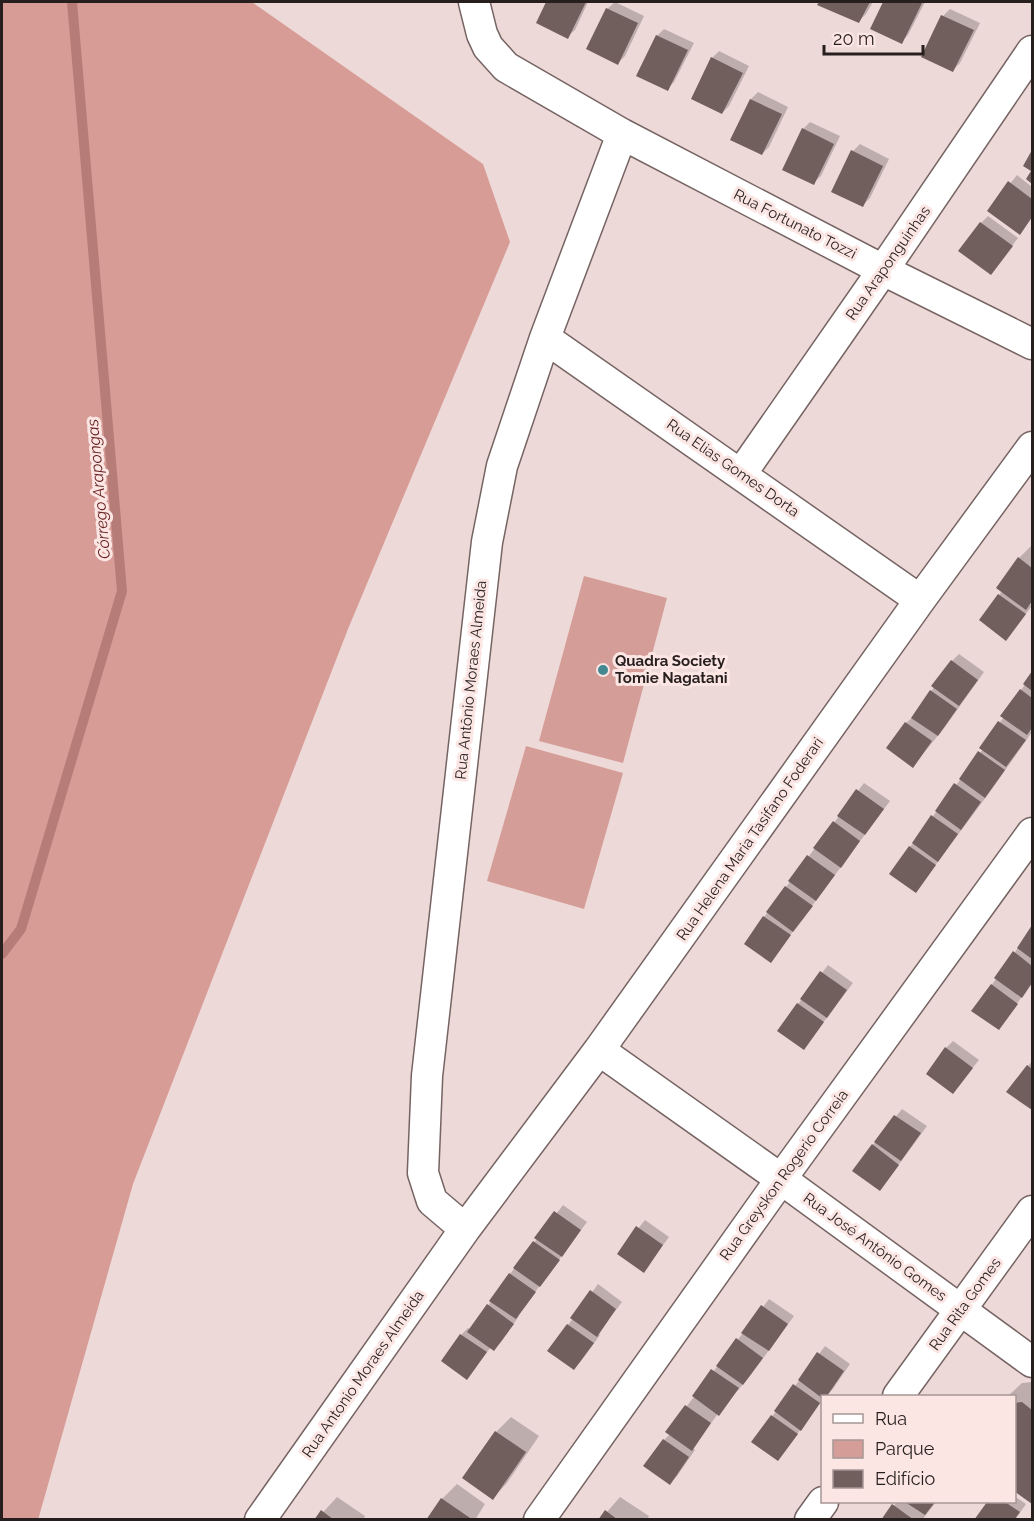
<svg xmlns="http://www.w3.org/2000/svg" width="1034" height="1521" font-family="Raleway,sans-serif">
  <rect width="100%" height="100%" fill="#edd9d7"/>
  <!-- green -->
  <path fill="#d59d98" d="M584,576L667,598L623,763L539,741Z
    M526,746L623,773L584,909L487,881Z"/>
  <!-- forest -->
  <path fill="#d89c97" d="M2,2H252L483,164L510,242L348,629L133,1184L38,1520L2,1519Z"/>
  <!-- shadow -->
  <path fill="#0003" d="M548,2H588L575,30L567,37L538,22Z
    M615,2L644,16L625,56L618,63L588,49L607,9Z
    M821,2H873L866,14L859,21L819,5Z
    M885,2H925L908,35L901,42L872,28Z
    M950,9L980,23L960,63L953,70L943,16Z
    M664,29L694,43L674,82L667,89L657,36Z
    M719,51L749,66L729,106L722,113L712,58Z
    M758,92L788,107L769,147L762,154L732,139L751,99Z
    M810,122L840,136L821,176L813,183L803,129Z
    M860,144L889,159L870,198L863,205L853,151Z
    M1017,175L1032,187V218L1020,233L989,210Z
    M988,216L1018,238L991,273L981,223Z
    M1032,545V602L1030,605L1032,606L1006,639L981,620L1002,591L1019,558Z
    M959,654L984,672L945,727L913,766L888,748L906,723L914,716L952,661Z
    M1032,673V728L1030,731L1032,732L992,789L916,891L910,847L983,749L981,747L1004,717Z
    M864,783L890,801L771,961L764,917L809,856Z
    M1032,928V983L999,1028L974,1010Z
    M828,965L853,983L804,1048L798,1004Z
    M953,1041L979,1060L953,1092L946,1048Z
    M1032,1061V1108L1009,1091Z
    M902,1109L927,1126L886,1182L873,1145Z
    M563,1205L587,1222L518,1315L519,1316L501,1342L494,1349L491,1347L467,1378L461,1335L468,1328L471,1330L510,1274Z
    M645,1220L669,1237L644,1271L619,1253Z
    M598,1284L622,1302L598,1334L600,1335L581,1361L574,1368L568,1325Z
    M769,1299L794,1316L750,1376L717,1415L693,1448L695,1450L677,1476L670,1483L664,1440L670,1434L667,1432Z
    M825,1346L850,1364L832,1390L826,1396H822V1401L778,1460L753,1442Z
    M1032,1382V1502L1014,1489V1396H1008L1022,1383Z
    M511,1417L539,1436L507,1483L493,1498L496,1432Z
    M457,1484L485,1504L475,1520H428L442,1499Z
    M1014,1496L1026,1504L1015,1520H976L989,1502H1014Z
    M337,1497L365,1516L363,1520H316Z
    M620,1497L649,1516L647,1520H600Z
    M897,1502H936L922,1520H883Z"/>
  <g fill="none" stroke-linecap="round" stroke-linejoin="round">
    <!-- stream -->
    <path stroke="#b67d78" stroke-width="10" d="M2,954L21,929L122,591L72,2"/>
  </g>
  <!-- building -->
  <path fill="#705f5d" d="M546,2H586L568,39L536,23Z
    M819,2H870L859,23L817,5Z
    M883,2L922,3L902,44L870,29Z
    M606,8L638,23L618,65L586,49Z
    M941,15L974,30L953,72L921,57Z
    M656,35L688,50L668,91L636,76Z
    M711,57L743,73L722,114L691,99Z
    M750,99L782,114L762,155L730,140Z
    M802,128L834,144L814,185L782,170Z
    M851,150L883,166L863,207L831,192Z
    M1032,150V184L1026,179L1031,171L1023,166Z
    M1008,181L1032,199V217L1020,235L987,211Z
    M980,222L1013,246L991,275L958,251Z
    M1018,557L1032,568V601L1026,610L996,588Z
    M998,594L1026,614L1006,641L979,620Z
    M951,660L978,680L959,706L931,686Z
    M1032,671V691L1023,684Z
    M1020,689L1032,698V728L1027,735L1000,716Z
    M930,690L957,709L938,736L911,718Z
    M998,721L1026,740L1006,767L979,748Z
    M905,722L932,741L913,768L886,748Z
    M978,751L1005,770L985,798L959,779Z
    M954,783L981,802L961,830L935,811Z
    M856,789L884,809L865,835L837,816Z
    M931,815L958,834L938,862L912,843Z
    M833,821L860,841L841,868L813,848Z
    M909,846L936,865L916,893L889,874Z
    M807,855L835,875L816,901L788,881Z
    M785,886L813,906L793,932L766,912Z
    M763,916L791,935L771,963L744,944Z
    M1032,925V959L1017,948Z
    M1013,951L1032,966V983L1022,998L994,978Z
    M820,971L847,990L827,1018L800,999Z
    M991,984L1018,1004L999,1030L971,1011Z
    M797,1003L824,1022L804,1050L777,1031Z
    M945,1047L973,1068L953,1094L926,1074Z
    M1027,1065L1032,1069V1110L1006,1092Z
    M894,1115L921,1133L901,1161L874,1142Z
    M872,1144L899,1165L880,1191L852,1171Z
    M554,1211L581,1230L562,1257L534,1238Z
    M636,1226L663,1245L644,1273L617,1254Z
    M533,1241L560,1260L540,1287L513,1268Z
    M509,1273L536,1292L516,1319L489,1301Z
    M590,1290L616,1309L597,1337L570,1318Z
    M487,1304L514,1324L494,1351L467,1332Z
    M761,1305L788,1324L769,1351L741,1333Z
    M567,1324L594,1343L574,1370L547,1351Z
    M460,1334L487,1352L467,1380L441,1361Z
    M736,1338L763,1358L743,1385L716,1366Z
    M817,1352L844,1371L827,1396L822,1398L798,1380Z
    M711,1369L739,1388L719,1416L692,1396Z
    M793,1384L820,1403L801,1431L774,1411Z
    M1022,1402L1032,1410V1504L1014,1491V1403Z
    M685,1405L711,1423L692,1451L665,1432Z
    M771,1415L798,1434L778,1461L751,1442Z
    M495,1431L526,1452L493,1500L462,1478Z
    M663,1439L689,1457L670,1485L643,1466Z
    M441,1498L473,1520H426Z
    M905,1502H935L925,1515Z
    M987,1502H1005L1020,1512L1014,1520H974Z
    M892,1504L914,1520H881Z
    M321,1510L334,1520H314Z
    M605,1510L618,1520H598Z"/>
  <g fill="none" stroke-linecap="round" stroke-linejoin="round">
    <defs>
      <path id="street" d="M474,2L482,34L488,47L506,67L622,134L883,270L1032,344
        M545,338L920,600
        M741,474L883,270L1032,51
        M599,1050L781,1179L1032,1362
        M465,1229L432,1201L423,1173L427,1076L487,542L502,466L545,338L622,134
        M898,1396L1032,1211
        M260,1520L465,1229L599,1050L920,600L1032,447
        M539,1520L781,1179L1032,833
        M810,1520L823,1502"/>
    </defs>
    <!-- street casing -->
    <use href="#street" stroke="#766463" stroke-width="33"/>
    <!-- street -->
    <use href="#street" stroke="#fff" stroke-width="30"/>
  </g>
  <!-- markers -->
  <circle fill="#418890" stroke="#fbe6e4" stroke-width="2" cx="603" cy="670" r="6"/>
  <g text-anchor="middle" stroke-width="6" stroke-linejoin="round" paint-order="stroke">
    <!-- street labels -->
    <g font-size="15" fill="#261f1e" stroke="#fbe6e4">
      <text transform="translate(795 224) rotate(27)" y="5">Rua Fortunato Tozzi</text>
      <text transform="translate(888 263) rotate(-55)" y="5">Rua Araponguinhas</text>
      <text transform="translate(733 468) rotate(35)" y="5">Rua Elias Gomes Dorta</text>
      <text transform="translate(471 680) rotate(-84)" y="5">Rua Antônio Moraes Almeida</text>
      <text transform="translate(750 839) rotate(-55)" y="5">Rua Helena Maria Tasifano Foderari</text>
      <text transform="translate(784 1175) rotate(-54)" y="5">Rua Greyskon Rogerio Correia</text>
      <text transform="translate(875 1247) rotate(36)" y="5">Rua José Antônio Gomes</text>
      <text transform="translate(965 1304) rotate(-54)" y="5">Rua Rita Gomes</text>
      <text transform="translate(363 1374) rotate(-55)" y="5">Rua Antonio Moraes Almeida</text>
    </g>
    <!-- poi labels -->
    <g font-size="15" font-weight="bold" fill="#261f1e" stroke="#fbe6e4" text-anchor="start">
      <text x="615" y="666">Quadra Society<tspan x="615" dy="17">Tomie Nagatani</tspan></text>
    </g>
    <!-- water labels -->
    <g font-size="16" font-style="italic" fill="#682120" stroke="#fbe6e4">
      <text transform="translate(98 489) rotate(-95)" y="6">Córrego Arapongas</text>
    </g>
  </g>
  <!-- border -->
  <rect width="1034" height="1521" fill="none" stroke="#261f1e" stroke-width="6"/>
  <!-- legend -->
  <rect x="821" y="1395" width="195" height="108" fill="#fbe6e4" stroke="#a69695" stroke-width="1.5"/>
  <rect x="833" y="1414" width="30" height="9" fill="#ffffff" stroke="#a69695" stroke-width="1.5"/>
  <text x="875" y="1425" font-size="18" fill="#261f1e">Rua</text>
  <rect x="833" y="1440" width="30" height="18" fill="#d59d98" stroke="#a69695" stroke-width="1.5"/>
  <text x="875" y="1455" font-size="18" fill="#261f1e">Parque</text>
  <rect x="833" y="1470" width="30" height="18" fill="#705f5d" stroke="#a69695" stroke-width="1.5"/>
  <text x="875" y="1485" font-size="18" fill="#261f1e">Edifício</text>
  <!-- scale -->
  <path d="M824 45v9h99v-9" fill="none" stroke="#261f1e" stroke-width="3"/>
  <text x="833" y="45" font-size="18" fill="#261f1e" stroke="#fbe6e4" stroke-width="4.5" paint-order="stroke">20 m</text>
</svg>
